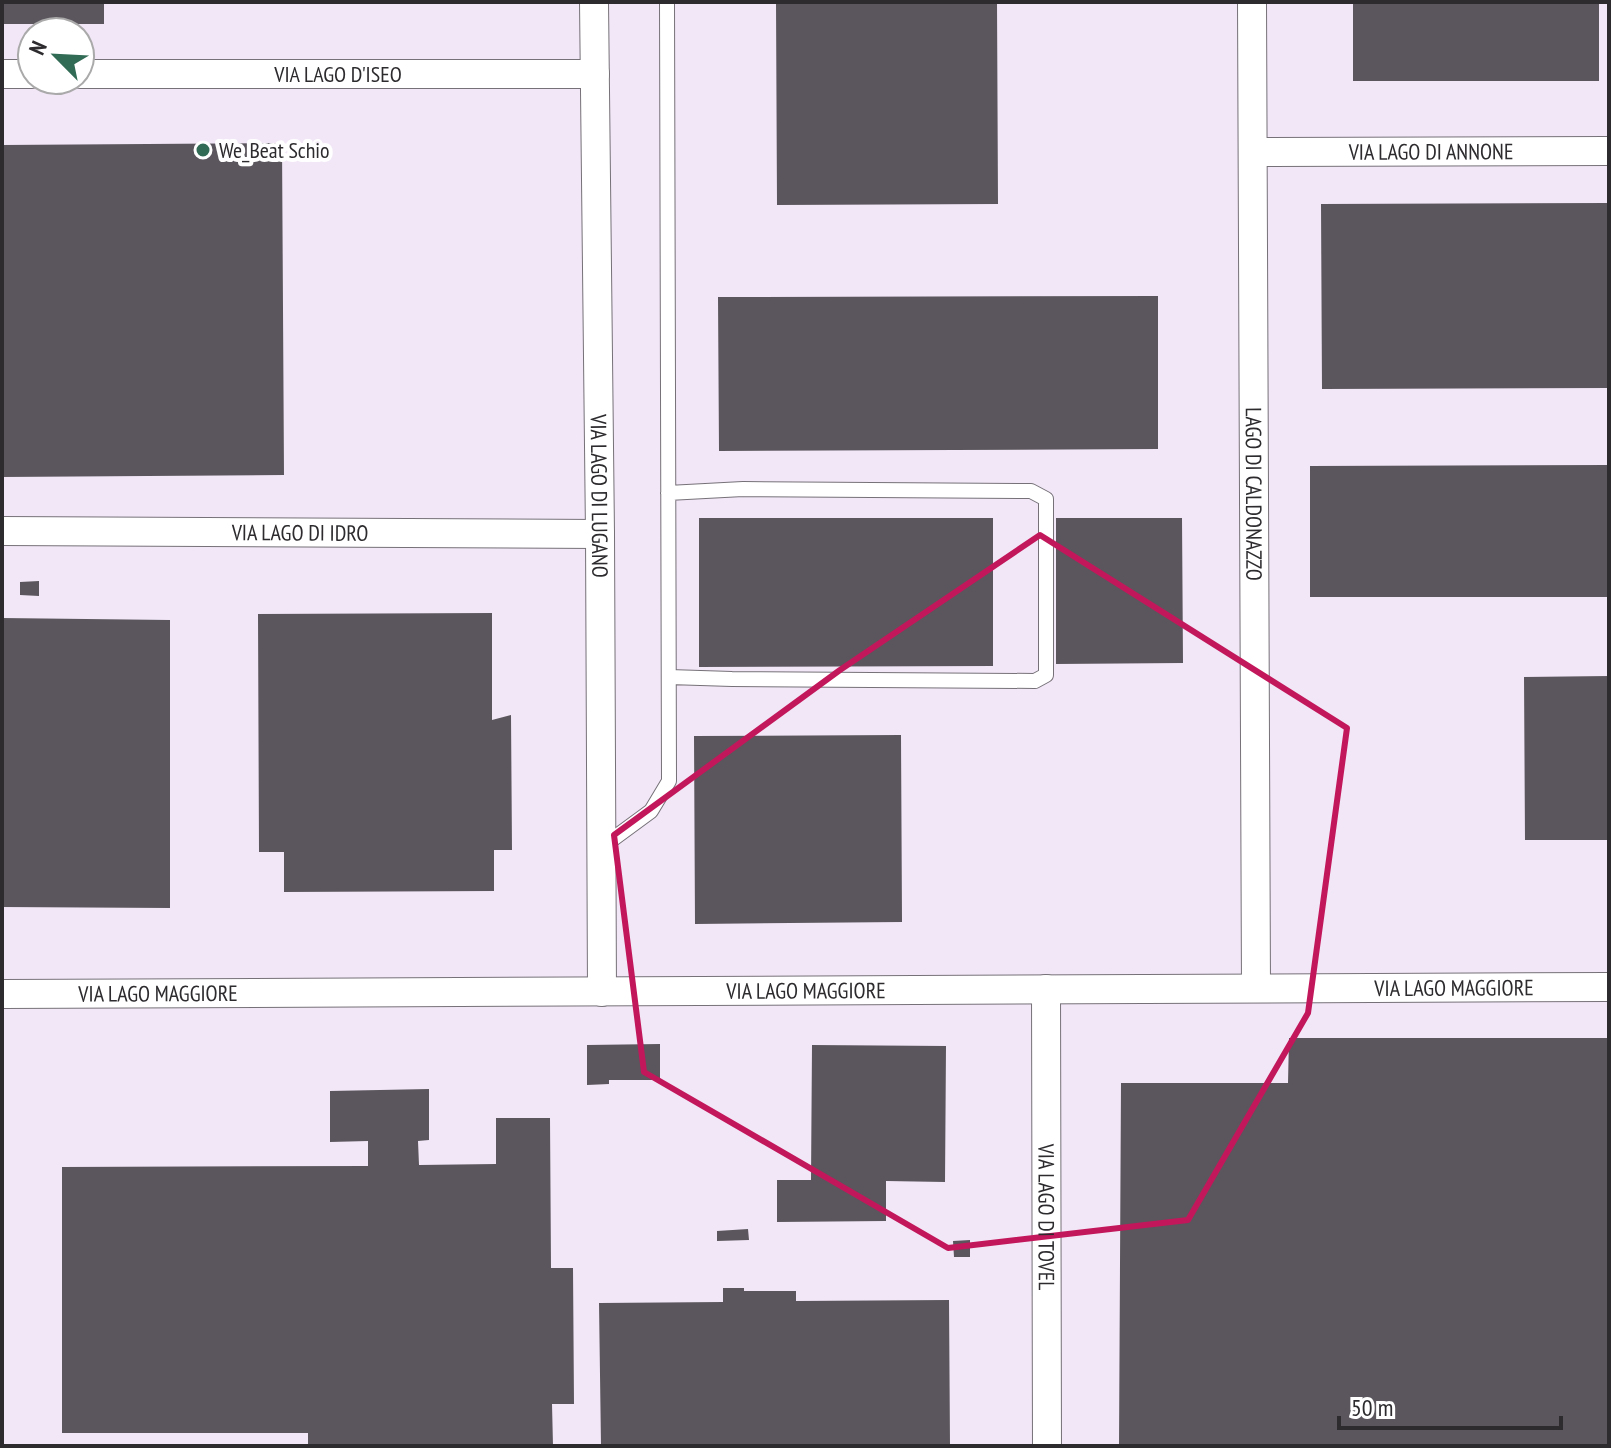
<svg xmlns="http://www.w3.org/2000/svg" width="1611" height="1448" font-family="'PT Sans Narrow',sans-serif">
  <rect width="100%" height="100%" fill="#f9f3fc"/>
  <!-- built -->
  <path fill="#f2e7f7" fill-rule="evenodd" d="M2,2H1609V1446H2ZM32,32H80V80H32Z"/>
  <!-- building -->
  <path fill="#5b565d" d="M2,2H104V24H2Z
    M776,2H997L998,204L777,205Z
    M1353,2H1599V81H1353Z
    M282,143L284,475L2,477V145Z
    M1609,203V388L1322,389L1321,204Z
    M1158,296V449L719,451L718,297Z
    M1609,465V597H1310V466Z
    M699,518H993V666L699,667Z
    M1056,518H1182L1183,663L1056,664Z
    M39,581V596L20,595V582Z
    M492,613V720L511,715L512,850H494V891L284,892V852H259L258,614Z
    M2,618L170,620V908L2,907Z
    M1609,676V840H1525L1524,677Z
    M901,735L902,922L695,924L694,736Z
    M1289,1038H1609L1607,1446H1119L1121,1083H1288Z
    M660,1044V1080H609V1084L587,1085V1045Z
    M812,1045L946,1046L945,1182L886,1181V1221L777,1222V1180H811Z
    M429,1089V1140L418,1141L419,1165L496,1164V1118H550L551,1268H573L574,1404H552L553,1446H308V1433H62V1167L368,1166V1141L330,1142V1091Z
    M748,1229L749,1240L717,1241V1231Z
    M970,1240V1257H954L953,1241Z
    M723,1288H744V1291H796V1301L949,1300L950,1446H601L599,1303L723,1302Z"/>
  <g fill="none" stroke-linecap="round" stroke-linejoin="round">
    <defs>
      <path id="lane" d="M668,493L743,489L1031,491L1046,499V675L1035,681L732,679L669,677
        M602,847L651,811L669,781L667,2"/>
      <g id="street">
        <path id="s1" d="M594,2L600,534L602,992"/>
        <path id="s2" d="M1252,2L1256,987"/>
        <path d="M2,74H32"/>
        <path id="s3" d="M80,74H595"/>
        <path id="s4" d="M1253,152L1609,151"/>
        <path id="s5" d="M2,531L600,534"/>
        <path id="s6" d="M1046,989L1047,1446"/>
        <path id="s7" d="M2,994L1609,987"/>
      </g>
    </defs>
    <!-- lane casing -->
    <use href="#lane" stroke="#767178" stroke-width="16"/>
    <!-- street casing -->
    <use href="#street" stroke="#767178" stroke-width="30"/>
    <!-- lane -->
    <use href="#lane" stroke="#fff" stroke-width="14"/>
    <!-- street -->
    <use href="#street" stroke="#fff" stroke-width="28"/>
  </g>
  <!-- marked area -->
  <path fill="none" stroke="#c2185b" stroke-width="6" stroke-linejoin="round" d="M1040,535L1347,728L1308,1013L1188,1220L948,1248L644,1072L614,835L840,670Z"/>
  <!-- markers -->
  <circle fill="#316b55" stroke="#fff" stroke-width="3" cx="203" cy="150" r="8"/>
  <g text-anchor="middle" stroke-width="8" stroke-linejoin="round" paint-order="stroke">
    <!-- street labels -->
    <g font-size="22" fill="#2d2b2e" stroke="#fff">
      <text dy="8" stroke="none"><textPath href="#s3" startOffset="258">VIA LAGO D'ISEO</textPath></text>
      <text dy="8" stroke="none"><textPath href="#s4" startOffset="178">VIA LAGO DI ANNONE</textPath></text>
      <text dy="8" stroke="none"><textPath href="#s2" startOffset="492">LAGO DI CALDONAZZO</textPath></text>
      <text dy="8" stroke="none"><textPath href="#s1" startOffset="494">VIA LAGO DI LUGANO</textPath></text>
      <text dy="8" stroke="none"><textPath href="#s5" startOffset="298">VIA LAGO DI IDRO</textPath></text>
      <text dy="8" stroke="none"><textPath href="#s7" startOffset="1452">VIA LAGO MAGGIORE</textPath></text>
      <text dy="8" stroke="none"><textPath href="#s7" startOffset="804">VIA LAGO MAGGIORE</textPath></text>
      <text dy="8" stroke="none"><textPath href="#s7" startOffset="156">VIA LAGO MAGGIORE</textPath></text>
      <text dy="8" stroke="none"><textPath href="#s6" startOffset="228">VIA LAGO DI TOVEL</textPath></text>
    </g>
    <!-- poi labels -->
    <g font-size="22" fill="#2d2b2e" stroke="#fff" text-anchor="start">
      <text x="219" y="158">We_Beat Schio</text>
    </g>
  </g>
  <!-- border -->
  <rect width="1611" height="1448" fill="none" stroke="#2d2b2e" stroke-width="8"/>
  <!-- north arrow -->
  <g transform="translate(56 56) rotate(294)"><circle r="38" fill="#ffffff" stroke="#abaaab" stroke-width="2"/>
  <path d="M0-6L14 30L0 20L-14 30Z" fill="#316b55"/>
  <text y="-12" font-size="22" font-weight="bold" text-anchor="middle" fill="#2d2b2e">N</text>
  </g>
  <!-- scale -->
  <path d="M1339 1416v12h222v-12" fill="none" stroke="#2d2b2e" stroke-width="4"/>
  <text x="1351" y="1416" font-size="24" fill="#2d2b2e" stroke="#ffffff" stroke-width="6" paint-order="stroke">50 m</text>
</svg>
